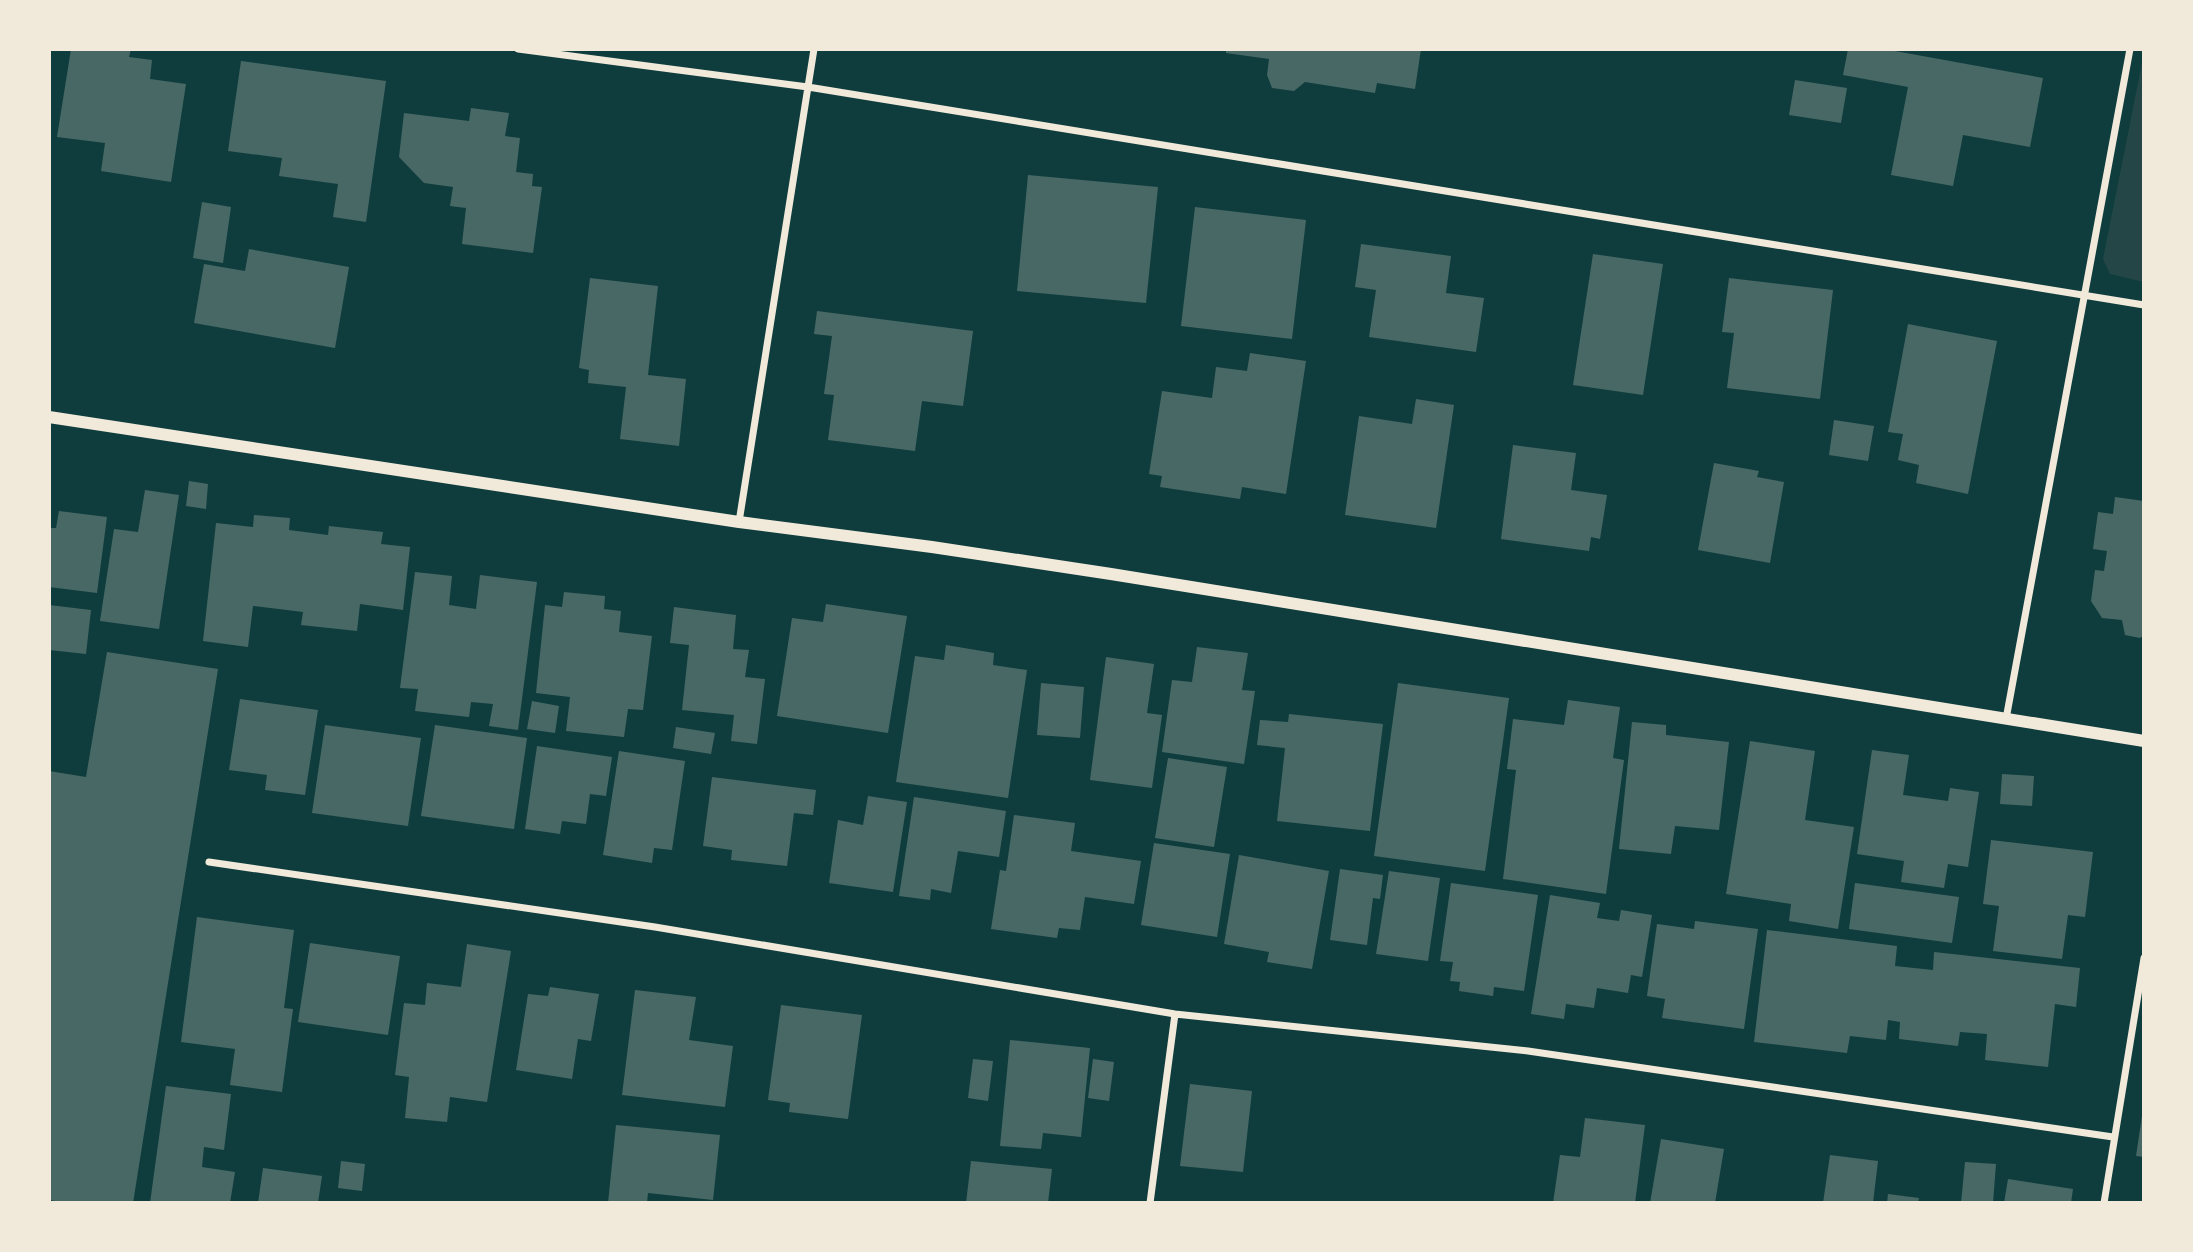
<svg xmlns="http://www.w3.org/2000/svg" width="2193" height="1252" font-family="'Times New Roman',serif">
  <rect width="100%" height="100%" fill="#0f3d3e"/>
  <!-- green -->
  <path fill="#244646" d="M2144,53V282L2110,274L2103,259Z"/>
  <!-- building -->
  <path fill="#486865" d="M71,49H131L129,57L152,60L150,79L186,84L171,182L101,171L105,143L57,137Z
    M1226,49H1421L1415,89L1377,83L1375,93L1305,82L1294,91L1272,88L1267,75L1269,59L1226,53Z
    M1848,49H1884L2043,78L2030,147L1963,135L1953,186L1891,175L1908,87L1843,75Z
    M241,61L386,81L366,222L333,217L338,184L279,176L282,158L228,151Z
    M1795,80L1847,88L1841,123L1789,115Z
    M471,108L509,113L505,136L520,138L516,172L533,174L532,186L542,187L533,253L462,244L466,208L450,206L453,187L424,183L399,157L404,113L469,121Z
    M1028,175L1158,187L1146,303L1017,291Z
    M202,202L231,207L223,263L193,258Z
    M1195,207L1306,220L1292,339L1181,326Z
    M1361,244L1451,256L1446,293L1484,298L1476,352L1369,337L1376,290L1355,287Z
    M249,249L349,267L335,348L194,323L204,264L245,271Z
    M1593,254L1663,264L1643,395L1573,385Z
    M590,278L658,286L648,375L686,379L679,446L620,439L626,387L588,383L589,370L579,368Z
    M1729,278L1833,290L1820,399L1727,388L1734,333L1722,332Z
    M817,311L973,331L963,406L922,401L915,451L828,440L834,395L824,394L832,336L814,334Z
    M1908,324L1997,341L1968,494L1916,483L1919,465L1898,460L1903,434L1888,432Z
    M1250,353L1306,361L1286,494L1242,487L1240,499L1160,487L1162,476L1149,474L1162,391L1212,398L1216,367L1247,371Z
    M1416,399L1454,405L1436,528L1345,515L1359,416L1412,424Z
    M1834,420L1874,426L1868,461L1829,455Z
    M1513,445L1576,453L1571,490L1607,495L1600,539L1591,537L1589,551L1501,539Z
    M1714,463L1759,471L1757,477L1784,482L1770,563L1698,550Z
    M189,481L208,484L206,509L186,506Z
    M145,490L179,495L159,629L100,621L114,529L138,532Z
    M2115,497L2144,501V635L2140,638L2125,635L2122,620L2102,618L2091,601L2095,570L2104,571L2107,551L2093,549L2098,512L2113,514Z
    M59,511L107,517L97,593L49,587V528H56Z
    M254,515L290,518L289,530L328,535L329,526L383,532L381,544L410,547L403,610L360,604L357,631L301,625L303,612L253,606L248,647L203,641L216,523L253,527Z
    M415,572L452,576L449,605L476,609L480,575L537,582L518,730L489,726L493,704L471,702L469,717L415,711L418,689L400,688Z
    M564,592L605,596L604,609L621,611L619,632L652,636L643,710L628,709L624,737L566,731L570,697L536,693L545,605L562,607Z
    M826,604L907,616L888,733L777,716L792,618L823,622Z
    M49,605L91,610L86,654L49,650Z
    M674,607L736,615L733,649L749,650L745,677L765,679L757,744L731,741L734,715L682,710L689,645L670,643Z
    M946,645L994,653L993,665L1027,670L1008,798L896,782L915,656L944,660Z
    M1197,647L1248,653L1242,690L1255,691L1244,764L1162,752L1172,680L1192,682Z
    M107,652L218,669L133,1203H68L49,1200L51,1064L49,1063V771L86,777Z
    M1106,657L1154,664L1147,713L1162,715L1152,788L1090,780Z
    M1041,683L1084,687L1080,738L1037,735Z
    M1398,683L1509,698L1485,871L1374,856Z
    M240,699L318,710L305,795L265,790L267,775L229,770Z
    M1568,700L1620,707L1613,758L1624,760L1606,894L1503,879L1516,770L1507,769L1513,719L1564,725Z
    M532,701L559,706L555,733L527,729Z
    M1289,714L1383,724L1370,831L1277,821L1285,748L1257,745L1260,720L1288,722Z
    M1632,722L1666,725V735L1729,742L1719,830L1675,826L1671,854L1619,849Z
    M325,725L421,738L408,826L312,813Z
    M435,725L527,738L514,829L421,816Z
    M676,727L715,733L711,754L673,748Z
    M1750,741L1815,751L1805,820L1854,827L1838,929L1789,921L1791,904L1726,894Z
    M537,746L612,757L606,796L590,794L586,824L562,821L560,834L525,829Z
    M1872,750L1909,755L1903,795L1948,801L1950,788L1979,792L1968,867L1948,864L1944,888L1901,882L1904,861L1857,854Z
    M619,751L685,761L672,850L654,848L652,863L603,855Z
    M1168,758L1227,767L1214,847L1155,838Z
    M2002,774L2034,776L2032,806L2000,804Z
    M712,777L816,790L813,815L794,813L787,866L731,860L732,850L703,846Z
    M868,796L907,802L893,892L829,883L838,820L863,825Z
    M914,797L1006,811L999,857L958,851L951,893L931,889L930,900L899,896Z
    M1014,815L1075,823L1071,851L1141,861L1134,904L1085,897L1080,930L1059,928L1057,938L991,929L1000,870L1006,871Z
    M1991,840L2093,852L2085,917L2068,915L2062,959L1993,951L1999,906L1983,904Z
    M1154,843L1230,854L1217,937L1141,925Z
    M1239,855L1329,871L1312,969L1267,962L1269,952L1224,944Z
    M1340,869L1383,875L1380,899L1373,898L1367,945L1330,940Z
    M1389,871L1440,878L1428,961L1376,954Z
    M1451,883L1538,895L1524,991L1494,987L1493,996L1459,991L1460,982L1450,981L1453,962L1440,961Z
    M1855,883L1959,897L1952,943L1849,929Z
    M1550,895L1600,903L1597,918L1619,921L1621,910L1652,915L1642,977L1631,975L1628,993L1597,988L1594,1008L1566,1004L1564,1019L1531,1014Z
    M197,917L294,930L284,1008L293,1009L282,1092L230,1085L235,1049L181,1042Z
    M1695,921L1758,929L1744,1029L1662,1018L1665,999L1647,996L1657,924L1694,929Z
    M1767,930L1897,946L1895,966L1933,970L1934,952L2080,968L2076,1007L2055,1004L2048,1067L1985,1060L1987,1034L1960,1032L1958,1046L1899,1039L1900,1022L1888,1020L1886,1040L1850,1036L1847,1053L1754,1042Z
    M310,943L400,956L388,1035L298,1022Z
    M467,944L511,951L487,1102L450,1097L447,1122L405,1118L409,1077L395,1075L404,1003L425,1005L427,983L461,987Z
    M550,987L599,994L591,1041L578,1039L572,1079L516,1070L528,994L548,996Z
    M635,990L696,997L689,1040L733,1046L725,1107L622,1095Z
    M781,1005L862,1015L848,1119L789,1112L790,1103L768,1100Z
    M1010,1040L1090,1048L1081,1137L1043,1133L1041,1149L1000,1146Z
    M973,1059L993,1061L988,1101L968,1098Z
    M1093,1059L1114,1062L1109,1101L1088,1098Z
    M1190,1084L1252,1091L1243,1172L1180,1166Z
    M166,1086L231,1094L224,1150L204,1147L202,1167L235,1172L230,1203H150Z
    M2142,1116H2144V1157L2136,1156Z
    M1585,1118L1645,1125L1635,1203H1553L1560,1155L1580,1157Z
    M616,1125L720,1135L713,1200L648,1193L647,1203H608Z
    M1661,1139L1724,1149L1715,1203H1650Z
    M1830,1155L1878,1161L1873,1203H1823Z
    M341,1161L365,1164L362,1191L338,1188Z
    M971,1161L1052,1169L1048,1203H966Z
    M1965,1162L1996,1164L1993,1203H1961Z
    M263,1168L322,1176L318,1203H258Z
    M2008,1179L2073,1189L2071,1203H2004Z
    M1888,1194L1919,1198L1918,1203H1887Z"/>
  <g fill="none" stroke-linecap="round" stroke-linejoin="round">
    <!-- minor -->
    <path stroke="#f1e9da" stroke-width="7" d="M518,49L808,87L2144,305
      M739,522L814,49
      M2006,719L2130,49
      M209,862L655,927L1175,1014L1528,1051L2113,1137
      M1150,1203L1175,1014
      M2104,1203L2144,958"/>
    <!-- tertiary -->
    <path stroke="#f1e9da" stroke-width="12" d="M49,417L739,522L932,547L1111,574L2144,741"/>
  </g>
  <!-- border -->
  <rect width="2193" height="1252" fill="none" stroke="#f1e9da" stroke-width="102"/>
</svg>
